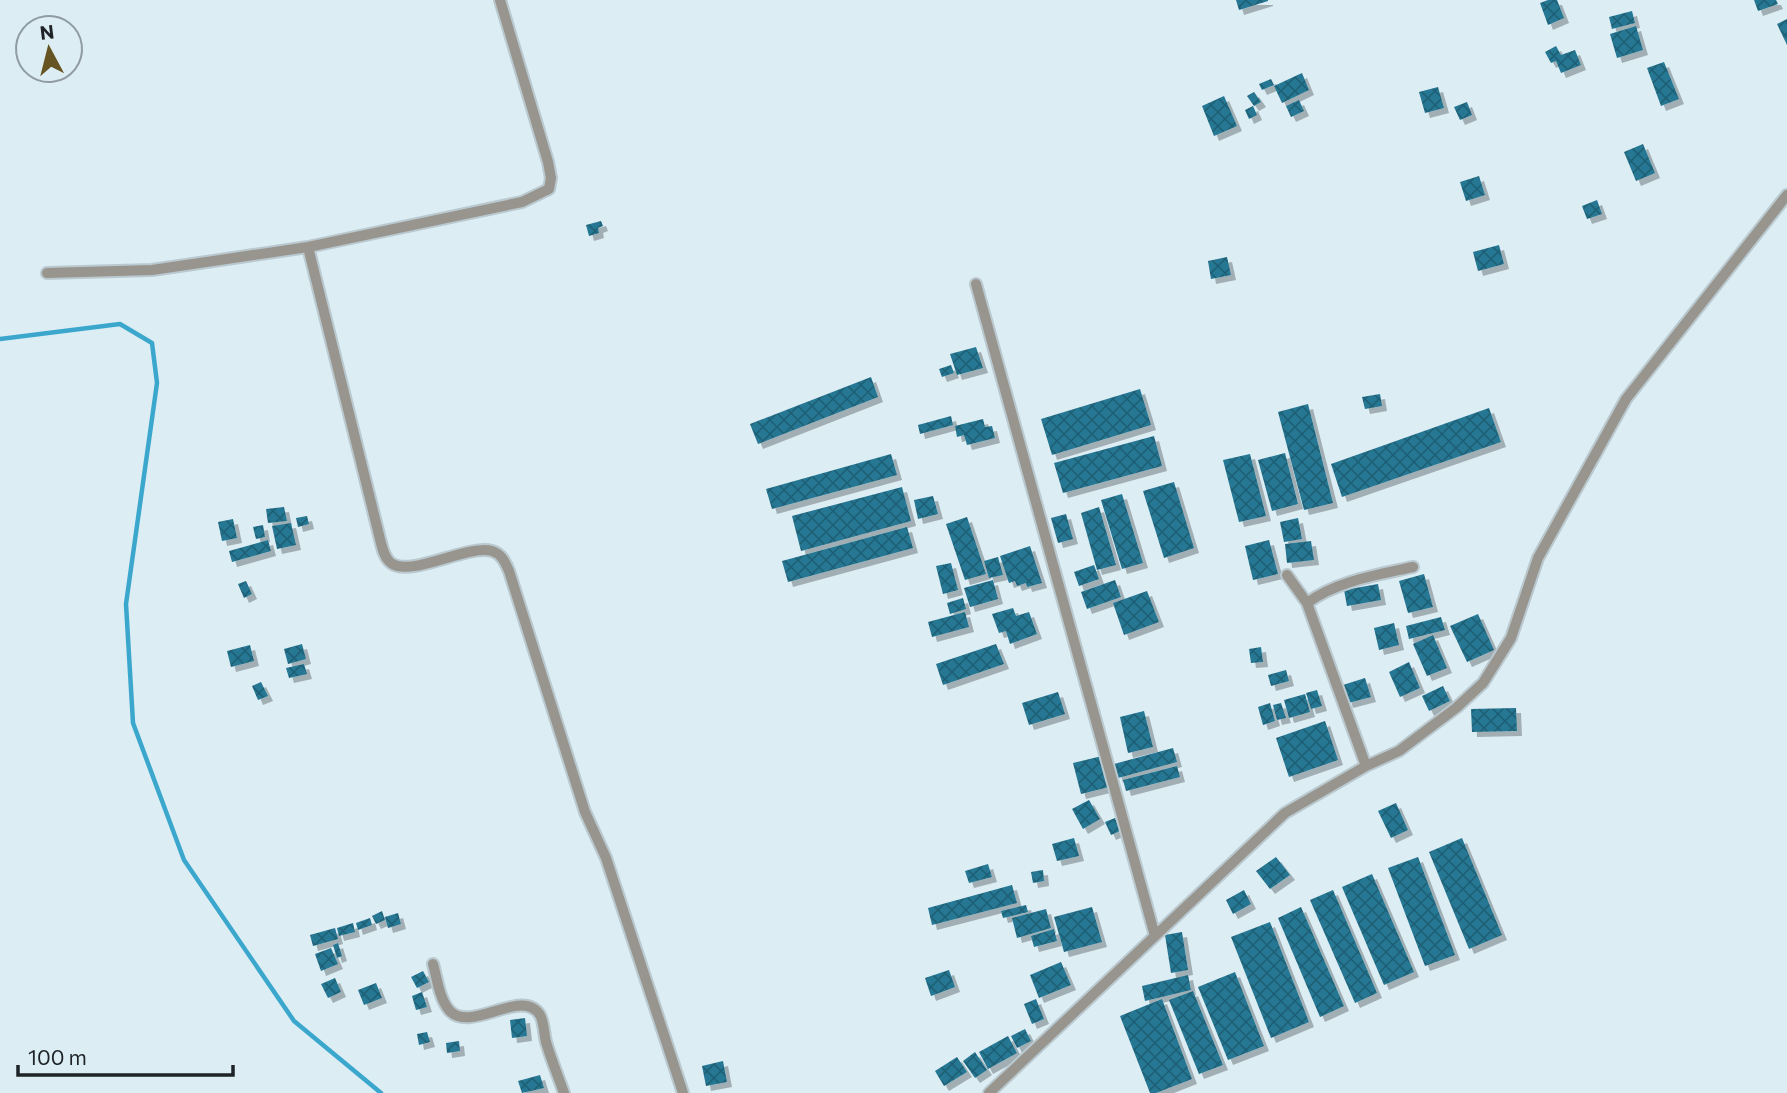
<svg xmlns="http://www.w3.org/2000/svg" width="1787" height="1093" font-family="Commissioner,sans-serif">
  <defs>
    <pattern id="building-cross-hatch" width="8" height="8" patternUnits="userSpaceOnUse" patternTransform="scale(1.75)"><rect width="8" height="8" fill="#257793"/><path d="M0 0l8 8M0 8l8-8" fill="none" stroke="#1f6178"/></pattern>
    <filter id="shadow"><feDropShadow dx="5" dy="5" stdDeviation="0" flood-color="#0004"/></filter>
  </defs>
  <rect width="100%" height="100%" fill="#dcedf4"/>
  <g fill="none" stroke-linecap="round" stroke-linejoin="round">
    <!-- stream -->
    <path stroke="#3ca7cd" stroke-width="4.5" d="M0,339L120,324L152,343L157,383L126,604L133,723L184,860L294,1021L381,1093"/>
  </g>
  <!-- building -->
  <path fill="url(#building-cross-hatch)" filter="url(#shadow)" d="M1236,0H1268V1L1239,10Z
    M1548,0H1557L1564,18L1548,25L1540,3Z
    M1754,0H1776L1778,4L1758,11Z
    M1632,11L1635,23L1612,29L1609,17Z
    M1787,19V45L1777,24Z
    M1636,26L1643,50L1617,58L1610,34Z
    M1556,46L1561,55L1575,50L1581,65L1561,73L1556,61L1551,63L1545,52Z
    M1664,62L1679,99L1661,106L1647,68Z
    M1302,73L1309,90L1282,103L1274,86Z
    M1271,79L1274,85L1262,90L1259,84Z
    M1438,87L1444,108L1425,113L1419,92Z
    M1254,92L1261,102L1254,106L1247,96Z
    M1224,96L1237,126L1214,136L1202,106Z
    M1299,100L1304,111L1291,117L1286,106Z
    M1467,102L1472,115L1460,120L1454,107Z
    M1253,106L1257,115L1249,119L1245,110Z
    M1643,144L1655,173L1636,181L1624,152Z
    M1479,176L1485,195L1466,201L1460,182Z
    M1597,200L1602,214L1587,219L1582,206Z
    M601,221L603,226L598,228L599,233L589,236L586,225Z
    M1499,245L1504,264L1478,271L1473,252Z
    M1227,257L1231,275L1211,279L1208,261Z
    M976,347L983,368L957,375L950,354Z
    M951,365L954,373L942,377L939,369Z
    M871,377L878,397L758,444L750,424Z
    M1140,389L1151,425L1052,455L1041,419Z
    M1380,394L1382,406L1365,409L1362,397Z
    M1308,404L1333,503L1304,510L1278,412Z
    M1489,408L1501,442L1342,497L1331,464Z
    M951,416L953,425L920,434L918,425Z
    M983,419L985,427L992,426L995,438L967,445L964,435L957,437L955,426Z
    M1154,436L1162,466L1063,493L1054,463Z
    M1285,453L1298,504L1272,511L1258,460Z
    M891,454L897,475L772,509L766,489Z
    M1250,454L1266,516L1239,522L1223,460Z
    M1174,482L1194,548L1164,558L1143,491Z
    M902,487L911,521L801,551L792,516Z
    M1122,494L1143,563L1122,569L1101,500Z
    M933,496L938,514L918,519L914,500Z
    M284,507L287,521L268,523L266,509Z
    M1099,507L1116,565L1097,570L1081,513Z
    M1066,514L1073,539L1058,543L1051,518Z
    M307,516L309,524L298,527L296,518Z
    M967,517L986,574L965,580L946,524Z
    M1298,518L1302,539L1284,542L1280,522Z
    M233,519L237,538L222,541L218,522Z
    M291,523L296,545L277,549L272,526Z
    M263,525L265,537L256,539L253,527Z
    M907,527L913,548L788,582L782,561Z
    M268,540L271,551L232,562L229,551Z
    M1269,540L1278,574L1253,580L1245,546Z
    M1311,541L1314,560L1287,563L1285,544Z
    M1030,546L1042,583L1027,587L1026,583L1017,586L1015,581L1009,583L1000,556Z
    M998,557L1003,575L989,578L984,561Z
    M951,563L958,590L943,594L936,566Z
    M1094,565L1099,579L1079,586L1074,572Z
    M1424,574L1433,607L1408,613L1399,581Z
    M993,580L998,599L970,607L964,588Z
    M1115,580L1121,597L1087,609L1081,592Z
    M246,581L252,594L244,598L238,584Z
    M1378,584L1381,600L1347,606L1344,590Z
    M1147,591L1159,622L1124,635L1113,603Z
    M963,598L966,609L950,614L947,603Z
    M1013,608L1016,616L1029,612L1037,634L1010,644L1006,631L999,633L992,614Z
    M965,612L969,627L932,637L928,622Z
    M1478,614L1494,650L1467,662L1450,626Z
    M1441,617L1445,630L1409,639L1406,626Z
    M1394,623L1399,645L1379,650L1374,628Z
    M1433,635L1447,668L1427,676L1413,644Z
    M302,644L306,659L288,664L284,649Z
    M996,644L1004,664L943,685L936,664Z
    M250,645L254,661L231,667L227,651Z
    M1261,647L1263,662L1251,663L1249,649Z
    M1409,662L1420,688L1400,697L1389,672Z
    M304,664L307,674L289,678L286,668Z
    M1286,670L1289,681L1271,686L1268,675Z
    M1365,678L1371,697L1348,703L1343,685Z
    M261,682L268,696L258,700L252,686Z
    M1443,686L1450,701L1429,711L1422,696Z
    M1317,690L1322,706L1311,709L1306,693Z
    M1058,692L1065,714L1029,725L1022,703Z
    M1305,694L1310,712L1289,718L1284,700Z
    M1270,703L1275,721L1263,725L1258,707Z
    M1281,703L1286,718L1277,720L1273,705Z
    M1516,708L1517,731L1472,732L1471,709Z
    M1144,711L1153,747L1128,753L1120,717Z
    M1325,721L1338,760L1289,777L1276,738Z
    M1173,748L1177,762L1118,778L1114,764Z
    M1102,756L1109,787L1081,794L1073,763Z
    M1177,766L1180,777L1126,791L1123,780Z
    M1089,800L1100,819L1083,829L1072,809Z
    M1396,803L1408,830L1391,838L1378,811Z
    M1115,818L1120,831L1111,835L1105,822Z
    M1074,838L1079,856L1057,861L1052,844Z
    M1462,838L1502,935L1469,949L1429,852Z
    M1276,857L1290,875L1270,889L1256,871Z
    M1418,857L1455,955L1425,966L1388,868Z
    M988,864L992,877L969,883L965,871Z
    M1043,870L1044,881L1033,883L1031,872Z
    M1372,874L1414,972L1384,985L1342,887Z
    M1012,885L1017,903L932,925L928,908Z
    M1244,890L1251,904L1233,914L1226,900Z
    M1333,890L1377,993L1355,1003L1310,900Z
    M1026,905L1028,912L1003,918L1001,911Z
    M1092,907L1102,942L1064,952L1054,917Z
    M1301,907L1344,1006L1320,1017L1278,918Z
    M1046,909L1051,928L1017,938L1012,918Z
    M382,911L385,920L376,924L372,916Z
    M398,913L401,924L388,928L385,917Z
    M370,918L372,925L358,930L356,923Z
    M1270,922L1309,1022L1271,1038L1231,937Z
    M353,923L355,932L339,936L337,928Z
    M335,928L338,939L313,946L310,935Z
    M1054,929L1057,941L1034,947L1031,936Z
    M1182,932L1188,970L1171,973L1165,935Z
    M338,943L342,956L337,958L333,945Z
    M331,948L338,964L321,971L315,954Z
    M1061,962L1071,985L1039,998L1030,975Z
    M949,970L955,987L931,996L925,978Z
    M423,971L429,982L417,988L411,977Z
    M1235,972L1264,1046L1228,1060L1198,987Z
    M1188,975L1191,990L1145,1001L1142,986Z
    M335,978L341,992L328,998L321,984Z
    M376,983L382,998L364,1005L358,990Z
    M1193,991L1223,1065L1199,1074L1169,1000Z
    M422,992L427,1007L416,1010L412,996Z
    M1036,999L1044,1019L1032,1024L1024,1004Z
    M1162,999L1192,1079L1156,1093H1150L1120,1016Z
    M525,1018L527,1036L512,1038L510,1020Z
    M1025,1029L1031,1041L1017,1048L1011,1036Z
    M427,1032L430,1042L419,1045L417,1034Z
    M1008,1036L1017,1053L988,1069L979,1052Z
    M459,1041L460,1051L447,1053L446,1043Z
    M975,1052L987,1070L975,1078L963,1061Z
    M957,1057L967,1072L944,1086L935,1071Z
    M723,1061L727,1082L706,1086L702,1066Z
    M540,1075L544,1088L522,1093L518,1081Z"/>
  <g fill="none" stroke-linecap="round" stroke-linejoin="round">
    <defs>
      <path id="street" d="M308,247L380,539C382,547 384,558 391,563C410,578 468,544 492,551C502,554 505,562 509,571L585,812L606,858L683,1093
        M47,273L152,270L308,247L522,202L549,189L551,178L548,162L500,0
        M976,284L1155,936
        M1287,575L1307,603L1366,766
        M1307,603C1337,581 1377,575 1413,567
        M433,964C437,978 439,998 449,1010C470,1035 522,986 540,1015C544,1022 544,1034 546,1042C551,1059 558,1076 564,1093
        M989,1093L1285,813L1366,766L1399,751L1456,708L1483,683L1511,638L1538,558L1626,399L1787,195"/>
    </defs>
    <!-- street casing -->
    <use href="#street" stroke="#bac9cf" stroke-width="14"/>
    <!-- street -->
    <use href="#street" stroke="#97958e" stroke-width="10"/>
  </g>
  <!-- north arrow -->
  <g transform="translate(49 49) rotate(353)"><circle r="33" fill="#dcedf4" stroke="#909ca2" stroke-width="2"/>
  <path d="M0-5L12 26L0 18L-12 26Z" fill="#665422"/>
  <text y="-10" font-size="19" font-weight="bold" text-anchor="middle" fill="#1d2326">N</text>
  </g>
  <!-- scale -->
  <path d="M18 1065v10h215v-10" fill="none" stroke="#1d2326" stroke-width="3.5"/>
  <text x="28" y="1065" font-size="21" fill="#1d2326" stroke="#dcedf4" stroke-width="5" paint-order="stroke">100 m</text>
</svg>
